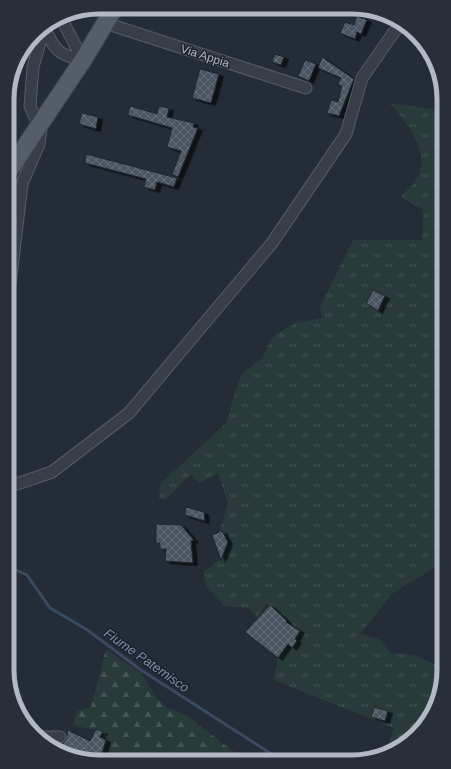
<svg xmlns="http://www.w3.org/2000/svg" width="451" height="769" font-family="Helvetica,sans-serif">
  <defs>
    <pattern id="grass-tufts" width="24" height="20" patternUnits="userSpaceOnUse"><rect width="24" height="20" fill="#283a3a"/><path d="M3 7l-1-3M5 7V3M7 7l1-3M15 17l-1-3M17 17v-4M19 17l1-3" fill="none" stroke="#455455"/></pattern>
    <pattern id="forest-firs" width="22" height="20" patternUnits="userSpaceOnUse"><rect width="22" height="20" fill="#283a3a"/><path d="M5 1l3.5 6h-7zM16 11l3.5 6h-7z" fill="#455455"/></pattern>
    <pattern id="building-cross-hatch" width="8" height="8" patternUnits="userSpaceOnUse"><rect width="8" height="8" fill="#4c5663"/><path d="M0 0l8 8M0 8l8-8" fill="none" stroke="#636c78"/></pattern>
    <filter id="shadow"><feDropShadow dx="4.5" dy="2.5" stdDeviation="0" flood-color="#0009"/></filter>
  </defs>
  <rect width="100%" height="100%" fill="#232c37"/>
  <!-- grass -->
  <path fill="url(#grass-tufts)" d="M390,103L438,110L444,107V561L392,594L360,634L379,639L391,653L414,655L444,668V677L425,726L387,755L384,756L394,728L273,680L278,659L300,631L267,603L258,617L247,608L225,606L206,587L203,572L221,558L219,532L228,503L218,473L199,483L191,474L165,500L159,498L160,484L226,423L241,374L263,357L272,337L295,323L322,318L320,307L353,240H422L423,210L401,197C406,190 416,183 419,175C429,150 405,121 390,103Z"/>
  <!-- forest -->
  <path fill="url(#forest-firs)" d="M106,649L141,673L156,697L166,707L187,716L229,748L250,762L100,761L103,732L73,725L77,711L91,707Z"/>
  <g fill="none" stroke-linecap="round" stroke-linejoin="round">
    <!-- stream -->
    <path stroke="#3a4a5f" stroke-width="3" d="M7,566L27,575L50,608L86,629L141,670L284,762"/>
  </g>
  <!-- building -->
  <path fill="url(#building-cross-hatch)" stroke="#1e252e" filter="url(#shadow)" d="M357,16L367,20L361,34L357,32L355,39L340,33L345,22L354,25Z
    M275,54L284,57L281,65L272,62Z
    M322,57L354,79L339,116L327,113L331,100L338,102L342,86L338,84L341,78L318,68Z
    M305,60L316,64L309,81L298,76Z
    M200,69L219,74L211,103L192,98Z
    M130,106L157,114L159,106L169,108L167,117L194,123L193,127L198,128L178,177L172,174L181,151L167,147L172,128L128,115Z
    M82,113L98,117L96,129L79,124Z
    M86,154L177,178L174,187L157,182L155,190L144,187L146,179L85,163Z
    M373,290L385,296L378,311L366,303Z
    M186,507L204,512L205,521L185,515Z
    M156,524L181,525L194,540L191,541L193,563L165,561L166,549H160V543H156Z
    M222,531L228,542L221,560L212,535Z
    M270,605L287,621L286,622L300,631L295,639L297,641L292,648L288,644L278,658L245,632Z
    M374,707L388,711L385,721L371,717Z
    M96,729L103,732L100,737L106,740L101,757L86,752L85,754L62,745L66,740L68,730L90,741Z"/>
  <g fill="none" stroke-linecap="round" stroke-linejoin="round">
    <defs>
      <path id="minor" d="M90,9L101,7
        M60,16L83,60
        M105,23L306,88
        M44,28C55,50 59,56 83,60
        M7,310L22,184L39,144L41,130L30,106L33,67L45,25
        M7,484H17L52,472L129,413L272,243L346,134L362,78L394,32L402,24
        M38,737H60"/>
      <path id="primary" d="M8,172L83,60L115,7"/>
    </defs>
    <!-- minor casing -->
    <use href="#minor" stroke="#555c65" stroke-width="13"/>
    <!-- primary casing -->
    <use href="#primary" stroke="#404751" stroke-width="19"/>
    <!-- minor -->
    <use href="#minor" stroke="#373e48" stroke-width="11"/>
    <!-- primary -->
    <use href="#primary" stroke="#555d68" stroke-width="17"/>
  </g>
  <g text-anchor="middle" stroke-width="3" stroke-linejoin="round" paint-order="stroke">
    <!-- street labels -->
    <g font-size="12" fill="#b2b9c4" stroke="#1c232c">
      <text transform="translate(205 56) rotate(18)" y="4">Via Appia</text>
    </g>
    <!-- water labels -->
    <g font-size="13" font-style="italic" fill="#7c90aa" stroke="#1c232c">
      <text transform="translate(147 660) rotate(35)" y="5">Fiume Patemisco</text>
    </g>
  </g>
  <!-- crop -->
  <path d="M0 0H451V769H0ZM99 14H352A85 85 0 0 1 437 99V670A85 85 0 0 1 352 755H99A85 85 0 0 1 14 670V99A85 85 0 0 1 99 14Z" fill="#282f38" fill-rule="evenodd"/>
  <path fill="none" stroke="#b2b9c4" stroke-width="5" d="M99 14H352A85 85 0 0 1 437 99V670A85 85 0 0 1 352 755H99A85 85 0 0 1 14 670V99A85 85 0 0 1 99 14Z"/>
</svg>
